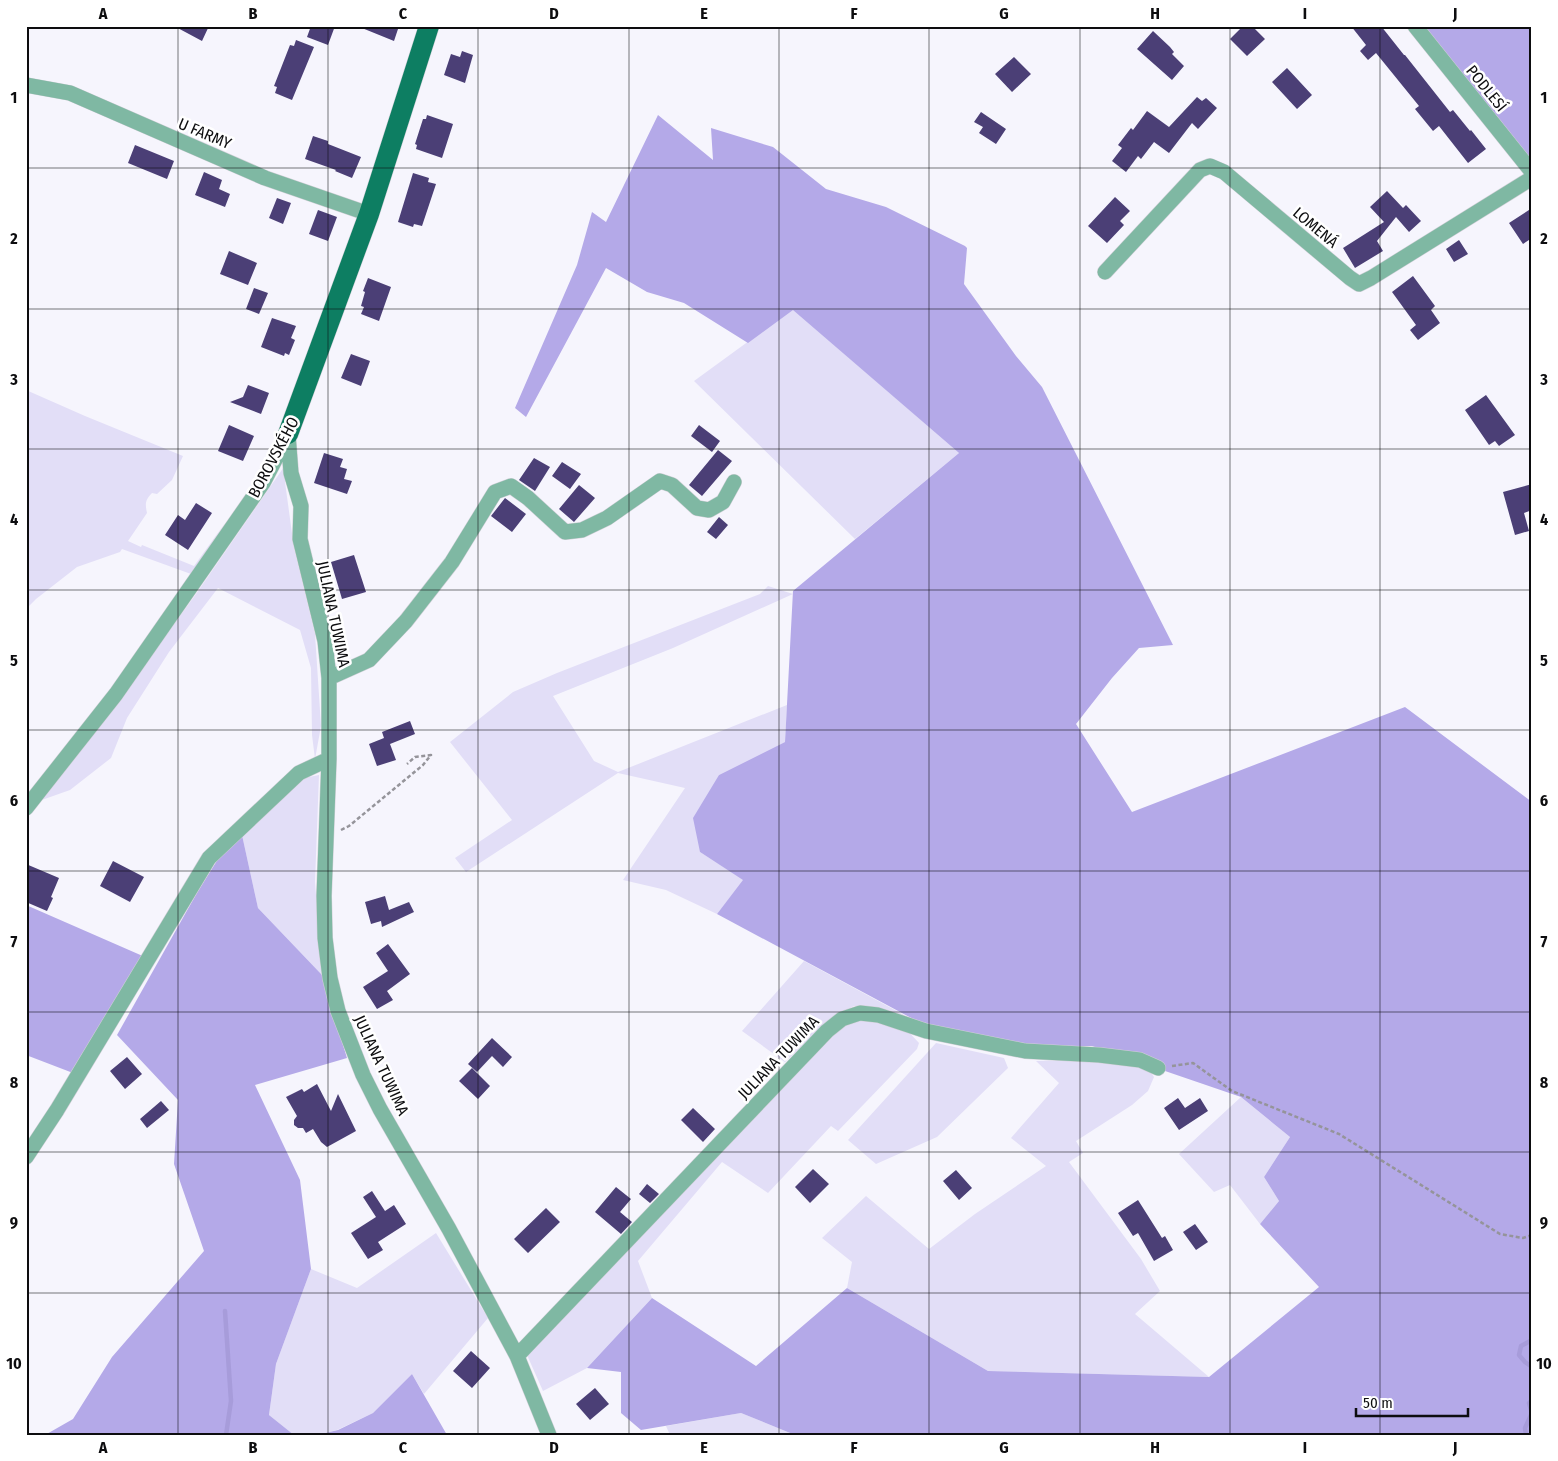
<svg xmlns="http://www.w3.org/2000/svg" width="1558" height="1461" font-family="'Fira Sans Condensed',sans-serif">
  <rect width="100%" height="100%" fill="#f6f5fd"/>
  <!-- green -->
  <path fill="#e2def7" d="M793,309L959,453L855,539L694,381Z
    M26,390L85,416L183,456L172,480L157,494L152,493C145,500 145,504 147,513L128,541L141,547L142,545L194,566L225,523L191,574L122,549L120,552L77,567L36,599L26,609Z
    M286,464L285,482L294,548L315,634L321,726L315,759L312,735L311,668L300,630L218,588L169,652L127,718L111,758L70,790L39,801L102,723L196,594Z
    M768,586L793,594L673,648L553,696L594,761L618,772L787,705L785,742L719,775L700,852L744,880L717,914L666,890L623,880L685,788L618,773L466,872L455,858L512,820L450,742L513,692L557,673L760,594Z
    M319,775L315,882L322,975L258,908L242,835L304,778Z
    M804,961L906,1016L854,1006L829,1020L785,1062L742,1031Z
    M861,1017L905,1028L919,1043L917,1049L838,1131L831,1126L768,1193L722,1162L638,1261L652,1298L587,1368L543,1391L527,1355L837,1030Z
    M936,1043L1004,1058L1008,1068L937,1137L876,1164L848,1140Z
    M1103,1059L1146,1065L1154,1077L1148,1091L1132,1105L1076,1141L1083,1153L1069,1162L1141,1259L1160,1291L1135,1314L1209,1377L988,1371L847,1288L852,1262L822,1238L866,1196L929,1249L975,1214L1046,1166L1011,1138L1059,1083L1036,1061Z
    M1241,1097L1290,1137L1264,1177L1279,1201L1260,1224L1230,1185L1214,1192L1179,1154Z
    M436,1233L488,1318L424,1394L412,1374L373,1413L337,1430L317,1435H294L269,1415L276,1364L311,1269L357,1288Z
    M741,1413L795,1435H670L666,1426Z"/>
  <!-- forest -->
  <path fill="#b4a9e8" d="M1424,26H1532V165Z
    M658,115L713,160L711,128L773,147L826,189L886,207L965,246L967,248L964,284L1016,356L1042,387L1173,645L1139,648L1112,678L1076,724L1132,812L1405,707L1532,802V1435H795L741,1413L641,1430L621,1413V1372L587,1368L652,1298L756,1366L847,1288L988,1371L1209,1377L1319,1287L1260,1224L1279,1201L1264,1177L1290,1137L1241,1097L1092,1046H1014L928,1027L717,914L743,880L700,852L693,818L719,775L785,742L793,591L959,453L793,310L748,343L684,303L647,292L606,268L526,417L515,408L577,265L592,212L606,222Z
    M242,835L258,908L322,975L347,1058L255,1085L300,1180L311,1269L276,1364L269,1415L294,1435H45L73,1419L112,1357L204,1251L174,1164L178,1100L117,1035L198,891L218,859Z
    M26,905L145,957L73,1073L26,1055Z
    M412,1374L447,1435H317L338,1430L373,1413Z"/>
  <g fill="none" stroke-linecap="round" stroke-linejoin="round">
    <!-- stream -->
    <path stroke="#a79cda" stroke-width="4.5" d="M225,1311L231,1401L226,1435
      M1532,1340L1521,1346L1519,1355L1525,1362L1532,1367
      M1532,1400L1529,1403L1532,1413
      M1526,1435L1525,1428L1532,1413"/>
  </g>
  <!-- building -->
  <path fill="#4b3f76" d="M174,26H209L202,41Z
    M311,26H335L328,45L307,37Z
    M357,26H399L394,41Z
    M1243,26H1252L1265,39L1247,56L1230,39Z
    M1351,26H1381L1404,55H1405L1450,112L1453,110L1470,131L1471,130L1486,149L1468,163L1439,126L1433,131L1415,109L1419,106L1376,53L1368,60L1360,51L1366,45Z
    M1153,31L1170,47L1174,52L1172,54L1184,66L1172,80L1137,49Z
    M296,40L314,47L292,100L275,93L277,87L274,86L290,45L294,46Z
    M462,51L473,55L465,83L444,75L451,54L460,57Z
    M1014,57L1031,74L1012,92L995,74Z
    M1287,68L1312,95L1297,109L1272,82Z
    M1197,97L1202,101L1206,98L1217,108L1198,129L1192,123L1169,153L1154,142L1141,159L1138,156L1126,172L1112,161L1122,148L1118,145L1131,128L1133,130L1147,111L1169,127Z
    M981,112L1006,129L996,144L979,133L983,127L974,122Z
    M427,115L453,124L442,158L416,149L417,145L415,144L423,119H426Z
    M313,136L328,141V144L361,157L352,178L335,171L336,170L305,159Z
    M135,145L174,161L167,179L128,163Z
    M204,172L222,180L219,189L230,194L225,207L195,195Z
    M413,173L429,178L428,182L436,184L422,226L414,224L413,227L398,222Z
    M1387,191L1403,208L1406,205L1421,221L1409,232L1396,217L1377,241L1383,251L1355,268L1343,248L1384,222L1370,207Z
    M1115,197L1130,211L1120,221L1124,225L1107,243L1088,226Z
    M277,198L291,203L283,224L269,218Z
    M1532,208V238L1523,244L1509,223Z
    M318,210L337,217L328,241L309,234Z
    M1459,240L1468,254L1454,262L1446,249Z
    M229,251L257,263L248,285L220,274Z
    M1413,276L1435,306L1431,310L1440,323L1418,340L1410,330L1416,325L1392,292Z
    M368,278L391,287L379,321L361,314L364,307L361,306L365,292L363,291Z
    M254,288L268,293L259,314L246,309Z
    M272,318L296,326L291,338L295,340L289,355L285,353L284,356L261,347Z
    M351,354L370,361L361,386L341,378Z
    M248,385L269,393L261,414L230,402L243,397Z
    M1486,395L1515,435L1499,446L1495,441L1489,445L1465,410Z
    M229,425L254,436L243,461L218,451Z
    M699,425L720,441L712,452L691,436Z
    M718,450L732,461L702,496L689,485Z
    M324,453L343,459L340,467L347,469L344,479L352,481L347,494L314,483Z
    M534,458L550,467L535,491L519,480Z
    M562,462L581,474L570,489L552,476Z
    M1532,484V510L1524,513L1529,531L1515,535L1503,492Z
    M579,485L595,498L574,522L559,509Z
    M505,498L526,514L512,532L491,516Z
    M196,503L212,513L188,550L165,535L178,515L185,520Z
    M719,517L728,525L716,539L707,532Z
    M354,555L366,592L342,599L331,562Z
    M410,721L415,734L390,744L396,760L377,766L369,744L384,738L382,732Z
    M113,861L144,877L130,902L100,886Z
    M26,864L59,878L51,897L53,898L47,911L26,902Z
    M385,896L389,910L409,902L414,912L382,927L381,921L371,924L365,902Z
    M388,944L410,974L387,991L393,1000L377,1009L363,987L388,971L376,953Z
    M492,1038L512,1057L503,1067L492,1056L477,1072L468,1064Z
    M127,1057L142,1074L125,1089L110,1071Z
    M472,1068L490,1086L478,1099L459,1081Z
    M317,1084L331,1111L338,1094L356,1131L327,1147L321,1142L313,1129L306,1133L303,1128H298L294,1125V1120L297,1116L286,1097L302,1089L304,1092Z
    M1178,1098L1185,1108L1200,1098L1208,1111L1179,1130L1164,1108Z
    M161,1101L169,1110L147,1128L140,1119Z
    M693,1108L715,1129L703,1142L681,1120Z
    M813,1169L829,1184L810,1203L795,1187Z
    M956,1170L972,1188L959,1200L943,1181Z
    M647,1184L659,1194L650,1203L639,1194Z
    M616,1187L631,1199L620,1212L632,1222L621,1234L595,1212Z
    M372,1191L385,1211L394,1205L406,1224L378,1242L383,1250L368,1259L351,1233L376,1217L363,1197Z
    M1138,1200L1162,1238L1165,1236L1173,1250L1154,1261L1138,1233L1133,1236L1118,1213Z
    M546,1208L560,1222L528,1253L514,1239Z
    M1195,1224L1208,1242L1196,1250L1183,1232Z
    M471,1351L490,1368L472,1388L453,1371Z
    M595,1388L609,1404L590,1420L576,1404Z"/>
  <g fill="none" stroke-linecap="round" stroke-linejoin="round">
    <defs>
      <path id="minor" d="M1415,26L1532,172
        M26,85L70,93L265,178L369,214
        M1105,272L1200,170L1210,166L1224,172L1350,278L1359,284L1371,278L1532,178
        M288,434L291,473L301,506L300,539L325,641L329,678V759L324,896L325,938L330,978L338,1011L363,1075L380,1109L449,1229L517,1356L549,1435
        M329,678L369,660L406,621L452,562L495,492L511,486L528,498L565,532L582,530L607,518L660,481L672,485L697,508L709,510L723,502L734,482
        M26,808L116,694L263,483L288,435
        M26,1157L57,1110L209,858L299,773L329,759
        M517,1356L827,1031L842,1019L860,1013L878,1015L926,1031L1025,1051L1099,1055L1140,1060L1158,1068"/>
      <path id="major" d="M288,434L369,214L429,26"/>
    </defs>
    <!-- minor casing -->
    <use href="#minor" stroke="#d1d0d7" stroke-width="16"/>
    <!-- major casing -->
    <use href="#major" stroke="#d1d0d7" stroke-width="21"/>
    <!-- path -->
    <path stroke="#95949a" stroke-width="2.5" stroke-dasharray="4 2.5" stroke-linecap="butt" d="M341,830L349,826L423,765L431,755L415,757L407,764
      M1172,1066L1193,1063L1232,1091L1339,1134L1500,1234L1523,1238L1532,1235"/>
    <!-- minor -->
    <use href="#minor" stroke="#7fb8a3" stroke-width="15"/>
    <!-- major -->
    <use href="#major" stroke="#0d7e62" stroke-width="20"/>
  </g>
  <!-- grid -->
  <path fill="none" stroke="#0d0d0f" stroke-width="1" stroke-opacity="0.55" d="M178,26V1435M328,26V1435M478,26V1435M629,26V1435M779,26V1435M929,26V1435M1080,26V1435M1230,26V1435M1380,26V1435M26,168H1532M26,309H1532M26,449H1532M26,590H1532M26,730H1532M26,871H1532M26,1012H1532M26,1152H1532M26,1293H1532"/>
  <g text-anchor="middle" stroke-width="5" stroke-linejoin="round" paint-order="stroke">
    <!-- street labels -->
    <g font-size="16" fill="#0d0d0f" stroke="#fff">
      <text transform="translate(1487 88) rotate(51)" y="6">PODLESÍ</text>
      <text transform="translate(205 133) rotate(23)" y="6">U FARMY</text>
      <text transform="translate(1316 227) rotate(40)" y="6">LOMENÁ</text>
      <text transform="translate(273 457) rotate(-62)" y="6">BOROVSKÉHO</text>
      <text transform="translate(334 614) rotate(78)" y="6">JULIANA TUWIMA</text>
      <text transform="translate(778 1057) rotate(-46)" y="6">JULIANA TUWIMA</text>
      <text transform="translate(382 1065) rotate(65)" y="6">JULIANA TUWIMA</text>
    </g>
  </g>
  <!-- border -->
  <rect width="1558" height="1461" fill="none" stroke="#ffffff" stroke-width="55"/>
  <!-- scale -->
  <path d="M1356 1408v8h112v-8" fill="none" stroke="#0d0d0f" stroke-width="2.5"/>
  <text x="1363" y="1408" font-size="15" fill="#0d0d0f" stroke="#ffffff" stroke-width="4" paint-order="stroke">50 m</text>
  <rect x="28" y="28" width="1502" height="1406" fill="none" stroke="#0d0d0f" stroke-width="2"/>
  <g font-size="16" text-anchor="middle" font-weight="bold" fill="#0d0d0f">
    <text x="103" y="19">A</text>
    <text x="253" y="19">B</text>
    <text x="403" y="19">C</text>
    <text x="554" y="19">D</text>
    <text x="704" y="19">E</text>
    <text x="854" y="19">F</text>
    <text x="1004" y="19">G</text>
    <text x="1155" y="19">H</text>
    <text x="1305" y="19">I</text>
    <text x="1455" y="19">J</text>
    <text x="14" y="103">1</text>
    <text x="1544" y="103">1</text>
    <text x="14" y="244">2</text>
    <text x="1544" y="244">2</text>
    <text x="14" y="385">3</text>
    <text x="1544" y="385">3</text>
    <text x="14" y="525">4</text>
    <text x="1544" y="525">4</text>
    <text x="14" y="666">5</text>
    <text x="1544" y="666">5</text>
    <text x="14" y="806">6</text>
    <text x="1544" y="806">6</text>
    <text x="14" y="947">7</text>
    <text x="1544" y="947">7</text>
    <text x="14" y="1088">8</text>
    <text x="1544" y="1088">8</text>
    <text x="14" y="1228">9</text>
    <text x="1544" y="1228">9</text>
    <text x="14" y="1369">10</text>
    <text x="1544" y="1369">10</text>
    <text x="103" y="1453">A</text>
    <text x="253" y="1453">B</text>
    <text x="403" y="1453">C</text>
    <text x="554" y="1453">D</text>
    <text x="704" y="1453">E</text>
    <text x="854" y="1453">F</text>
    <text x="1004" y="1453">G</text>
    <text x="1155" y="1453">H</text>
    <text x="1305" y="1453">I</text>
    <text x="1455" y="1453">J</text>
  </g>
</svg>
